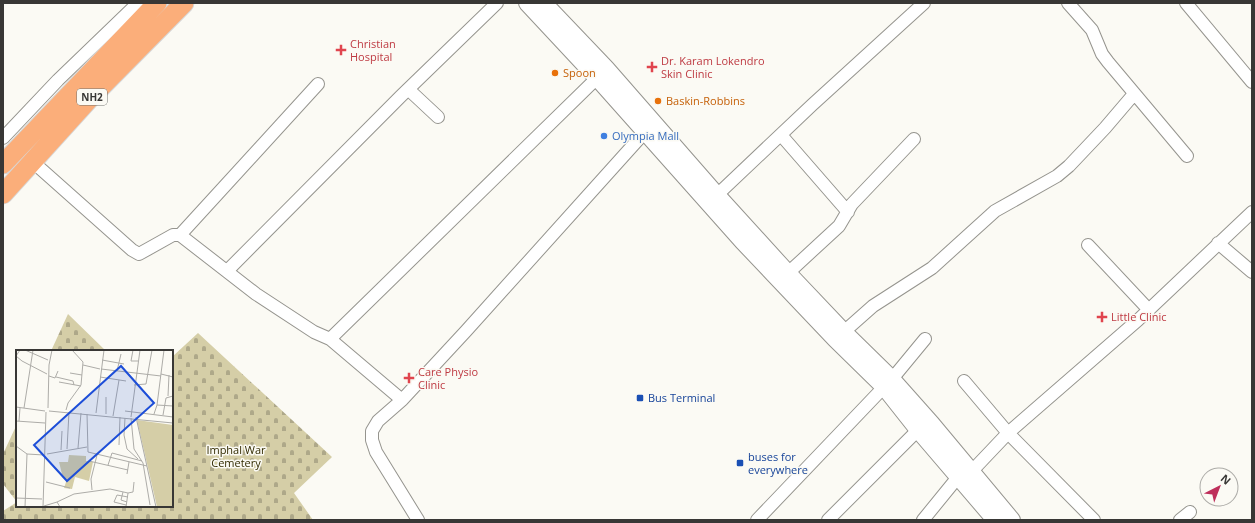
<svg xmlns="http://www.w3.org/2000/svg" width="1255" height="523" font-family="'Open Sans',sans-serif">
  <defs>
    <pattern id="cemetery-stones" width="16" height="16" patternUnits="userSpaceOnUse"><rect width="16" height="16" fill="#d5cea7"/><path d="M2 7V4a2 2 0 0 1 4 0v3zM10 15v-3a2 2 0 0 1 4 0v3z" fill="#aea889"/></pattern>
  </defs>
  <rect width="100%" height="100%" fill="#fbfaf4"/>
  <!-- cemetery -->
  <path fill="url(#cemetery-stones)" d="M68,314L106,351H51Z
    M198,333L332,457L294,493L313,520H3V511L17,502L3,484V454L17,424V506H172V357Z"/>
  <g fill="none" stroke-linecap="round" stroke-linejoin="round">
    <defs>
      <path id="minor" d="M1068,3L1092,30L1102,54L1108,62L1187,156
        M1186,3L1252,82
        M408,89L438,117
        M781,135L848,212
        M3,138L58,80L138,3
        M33,162L132,250L139,254L173,235H180L256,294L314,332L330,339L402,400
        M717,195L812,105L924,3
        M180,235L318,84
        M1218,243L1252,272
        M1088,245L1149,310
        M227,271L401,96L497,3
        M788,273L839,226L852,204L914,139
        M838,337L873,306L932,268L995,211L1057,176L1069,166L1105,128L1134,94
        M330,339L597,78
        M892,379L925,339
        M964,381L1008,433L1094,520
        M971,472L1008,433L1138,320L1252,212
        M418,520L376,452L372,440V431L378,421L402,400L466,331L645,132
        M757,520L884,387
        M828,520L918,430
        M923,520L958,477
        M1180,520L1190,512"/>
      <path id="secondary" d="M527,3L597,78L742,241L835,339L884,387L918,430L995,520
        M544,3L606,68L717,195L788,273L844,332L892,379L932,424L1012,520"/>
      <path id="trunk" d="M3,164L157,3
        M3,194L90,98L184,3"/>
    </defs>
    <!-- minor casing -->
    <use href="#minor" stroke="#95948e" stroke-width="14"/>
    <!-- secondary casing -->
    <use href="#secondary" stroke="#95948e" stroke-width="18"/>
    <!-- trunk casing -->
    <use href="#trunk" stroke="#d7d7d7" stroke-width="21"/>
    <!-- minor -->
    <use href="#minor" stroke="#fff" stroke-width="12"/>
    <!-- secondary -->
    <use href="#secondary" stroke="#fff" stroke-width="16"/>
    <!-- trunk -->
    <use href="#trunk" stroke="#fbae7a" stroke-width="19"/>
  </g>
  <!-- markers -->
  <g fill="#e0444e" stroke="#fbfaf4" stroke-width="1.5">
    <path d="M339 44h4v4h4v4h-4v4h-4v-4h-4v-4h4z"/>
    <path d="M650 61h4v4h4v4h-4v4h-4v-4h-4v-4h4z"/>
    <path d="M1100 311h4v4h4v4h-4v4h-4v-4h-4v-4h4z"/>
    <path d="M407 372h4v4h4v4h-4v4h-4v-4h-4v-4h4z"/>
  </g>
  <g fill="#e8710a" stroke="#fbfaf4" stroke-width="1.5">
    <circle cx="555" cy="73" r="4"/>
    <circle cx="658" cy="101" r="4"/>
  </g>
  <circle fill="#3f7fe0" stroke="#fbfaf4" stroke-width="1.5" cx="604" cy="136" r="4"/>
  <g fill="#1a4fb4" stroke="#fbfaf4" stroke-width="1.5">
    <rect x="636" y="394" width="8" height="8" rx="2"/>
    <rect x="736" y="459" width="8" height="8" rx="2"/>
  </g>
  <g text-anchor="middle" stroke-width="3" stroke-linejoin="round" paint-order="stroke">
    <!-- shield labels -->
    <rect fill="#fbfaf4" stroke="#72726e" stroke-width="1" x="77" y="89" width="30" height="16" rx="3"/>
    <g font-size="10" font-weight="bold" fill="#383735">
      <text x="92" y="101">NH2</text>
    </g>
    <!-- health labels -->
    <g font-size="11" fill="#be3a42" stroke="#fbfaf4" text-anchor="start">
      <text x="350" y="48">Christian<tspan x="350" dy="13">Hospital</tspan></text>
      <text x="661" y="65">Dr. Karam Lokendro<tspan x="661" dy="13">Skin Clinic</tspan></text>
      <text x="1111" y="321">Little Clinic</text>
      <text x="418" y="376">Care Physio<tspan x="418" dy="13">Clinic</tspan></text>
    </g>
    <!-- food labels -->
    <g font-size="11" fill="#c56008" stroke="#fbfaf4" text-anchor="start">
      <text x="563" y="77">Spoon</text>
      <text x="666" y="105">Baskin-Robbins</text>
    </g>
    <!-- shop labels -->
    <g font-size="11" fill="#366cbe" stroke="#fbfaf4" text-anchor="start">
      <text x="612" y="140">Olympia Mall</text>
    </g>
    <!-- transit labels -->
    <g font-size="11" fill="#164399" stroke="#fbfaf4" text-anchor="start">
      <text x="648" y="402">Bus Terminal</text>
      <text x="748" y="461">buses for<tspan x="748" dy="13">everywhere</tspan></text>
    </g>
    <!-- park labels -->
    <g font-size="11" fill="#322b01" stroke="#fbfaf4">
      <text x="236" y="454">Imphal War<tspan x="236" dy="13">Cemetery</tspan></text>
    </g>
  </g>
  <!-- overview -->
  <g transform="translate(16 350)">
    <rect width="157" height="157" fill="#fbfaf4"/>
    <path d="M53,105L70,106V111L77,112L73,131L59,127L56,139L48,138L51,129L47,128L43,112H52Z" fill="#d5cea7"/>
    <path d="M121,70L157,75V157H141Z" fill="#d5cea7"/>
    <path fill="none" stroke="#adaca8" stroke-width="1" d="M4,0L0,6L6,11L31,24M9,0L32,10M117,0L115,11H122M86,10L108,14M67,15L84,19M85,19L145,26M101,21L105,4M54,23L66,25M145,24L157,27M33,26L39,28L42,21M40,27L57,31L58,35M84,27L110,31M43,32L65,36M118,35L130,34L136,0M152,46L153,25M141,55L148,0M0,57L29,61M8,58L17,0M32,58L33,15L36,0M50,60L52,53L65,35L67,12L56,0M33,61L157,73M109,61L157,67M80,63L88,0M71,64L72,102L131,116M90,64V47M138,64L141,55L157,56M147,65L150,48L157,46M97,66L103,30M115,67L124,0M120,67L140,157M109,68L108,85L111,99L122,109M115,68L118,99L127,113L134,155M0,71L29,73M3,71L4,58M103,95L104,67M0,96L11,104L9,157M62,98L65,63M51,99L53,62M45,100L46,81M11,104L28,105M31,104L71,97M73,111L112,120M92,115L96,103L126,111M111,124L113,112M30,132L54,138M76,140L75,129L81,105M107,142L105,150L111,152M112,143L117,142L118,132M0,148L26,149M41,152L58,144L94,139L112,143L110,157M110,155L98,152L101,145L112,147M28,156L41,152L44,157M27,157L30,62"/>
    <path fill="#1d4ed8" fill-opacity="0.15" stroke="#1d4ed8" stroke-width="2" d="M105,16L138,53L51,131L18,95Z"/>
    <rect width="157" height="157" fill="none" stroke="#383735" stroke-width="2"/>
  </g>
  <!-- border -->
  <rect width="1255" height="523" fill="none" stroke="#383735" stroke-width="8"/>
  <!-- north arrow -->
  <g transform="translate(1219 487) rotate(42)"><circle r="19" fill="#fbfaf4" stroke="#adaca8"/>
  <path d="M0-3L7 15L0 10L-7 15Z" fill="#be2f5b"/>
  <text y="-6" font-size="11" font-weight="bold" text-anchor="middle" fill="#383735">N</text>
  </g>
</svg>
